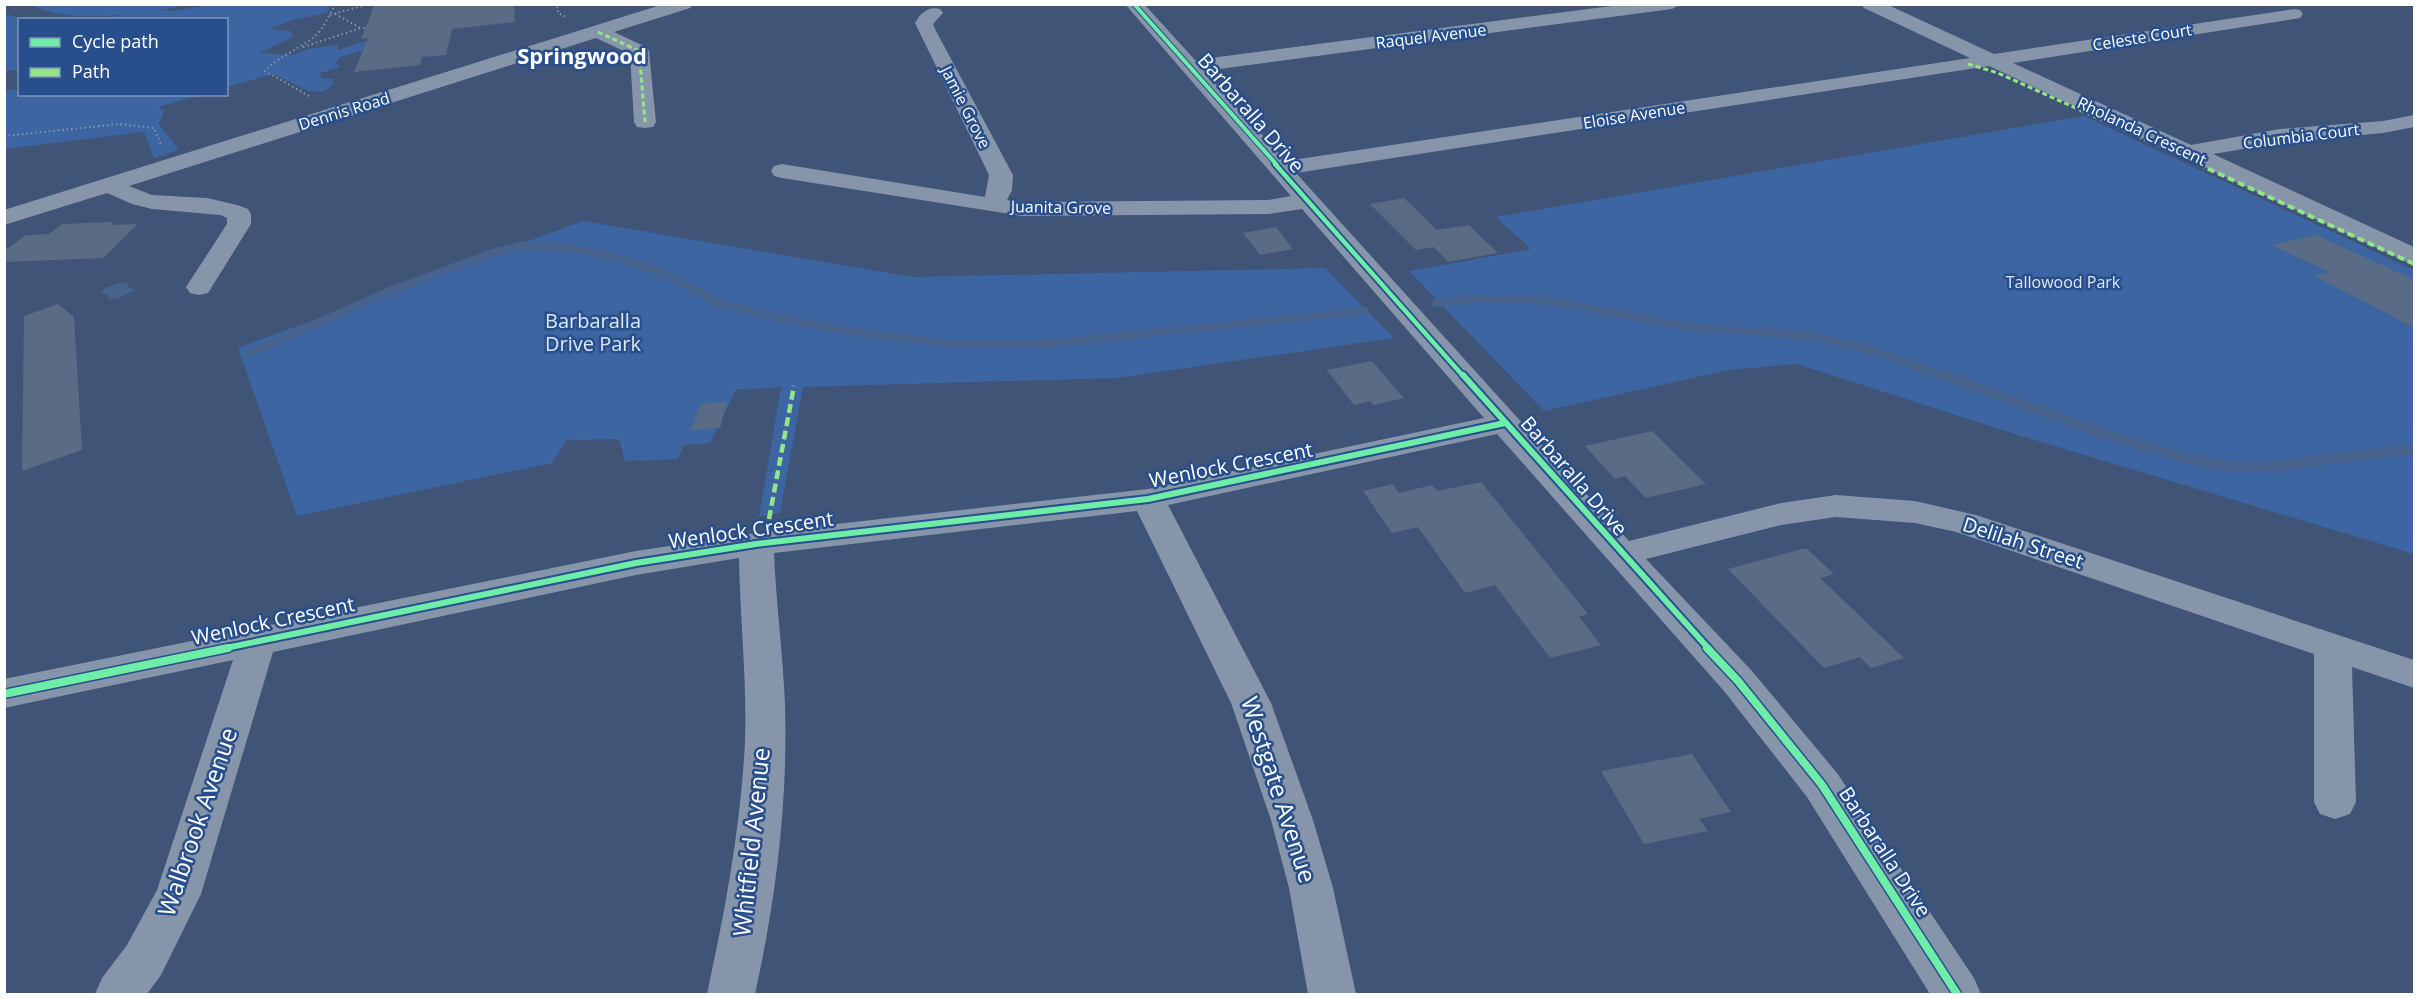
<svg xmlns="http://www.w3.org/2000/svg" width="2419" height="999" font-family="'Open Sans',sans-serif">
  <rect width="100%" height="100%" fill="#3f5476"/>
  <!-- green -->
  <path fill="#3d65a1" d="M35,5V4L186,5C144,14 75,24 35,7Z
    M209,5H329L330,8L327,13L291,20L270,29L291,31L293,37L260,53L293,55L308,49L338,45V50L372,39L380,46L340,57L336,63L340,67L320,73L321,78L333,79V85L323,92L309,91L273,74L227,87L226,20H84L163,10L173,11Z
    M4,13L22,19L20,20L19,70L5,71Z
    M11,89L19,92L20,94L201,95L158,107L164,111L159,124L179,150L154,158L144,132L5,149V91Z
    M2084,116L2414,270V554L2021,436L1797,364L1729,370L1544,411L1409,271L1531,249L1496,217Z
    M583,221L912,277L1325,268L1394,338L1117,378L803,387L780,513L759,517L781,387L736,390L710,443L684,445L678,459L625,461L619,439L567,440L552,463L297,516L238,348Z"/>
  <!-- water -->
  <path fill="#47628d" d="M123,282L128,283V287L134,289V291L116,299H108V295L101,293L104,288Z"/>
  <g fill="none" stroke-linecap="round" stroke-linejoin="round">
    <!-- stream-far1 -->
    <path stroke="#47628d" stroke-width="8" d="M1436,303L1484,299L1550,301L1687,327L1814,336L1881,353L1946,377
      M250,353L390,291L492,253L520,246L564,247L606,255L661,272L721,304L775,317L845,331L951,344H1045L1365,311"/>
    <!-- stream -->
    <path stroke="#47628d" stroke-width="10" d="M1942,375L2102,433L2185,458L2233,467L2276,466L2414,449"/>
  </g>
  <!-- building -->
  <path fill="#5a6b85" d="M388,4H514L515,22L452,29L446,55L422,57L420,65L354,72L368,38L361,39L374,6Z
    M1404,198L1437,230L1469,225L1498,253L1448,262L1434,247L1416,250L1370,204Z
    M114,222L111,225L138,224L103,258L4,262V251L26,235L49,234L62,224Z
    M1276,227L1293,249L1260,255L1243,233Z
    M2316,235L2415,280V328L2314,276L2329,272L2272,245Z
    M58,304L74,317L82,450L22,471L24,316Z
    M1372,361L1404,398L1373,405L1370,401L1354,405L1327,370Z
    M727,402L720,428L691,430L700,404Z
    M1652,431L1706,484L1646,498L1625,476L1615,479L1585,446Z
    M1481,482L1588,614L1579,617L1601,645L1550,658L1495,585L1465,593L1418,527L1392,533L1363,491L1393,484L1399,493L1432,485L1437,491Z
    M1806,548L1834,574L1820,578L1904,658L1871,668L1860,657L1824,668L1728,569Z
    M1692,754L1731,812L1699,819L1708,831L1644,844L1601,771Z"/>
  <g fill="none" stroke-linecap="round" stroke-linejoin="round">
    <!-- path -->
    <path stroke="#8695a9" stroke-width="2" stroke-dasharray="1.5 3" stroke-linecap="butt" d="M553,4L558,8V13L566,17
      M471,6L489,4
      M335,14L361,28H366
      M330,15L369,4
      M303,47L361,28
      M309,96L265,71C281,54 304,48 319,32C327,23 329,12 337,4
      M4,136L119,124L154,128L161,145"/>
    <!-- minor -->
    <path fill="#8695a9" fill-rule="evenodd" d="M664,4H693L690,8L614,32L646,47L649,51L656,122L653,127L645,128L637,127L634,122L630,54L596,38L129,186L152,195L207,198L237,205L248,209L251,214V224L208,293L199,295L190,293L186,287L227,224V218L220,215L152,209L132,204L107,193L4,225V210Z
      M1125,4H1144L1195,60L1627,4H1681L1672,9L1204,71L1286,161L1970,58L1864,8L1861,4H1886L1994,54L2294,9L2300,10L2303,14L2300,18L2294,19L2013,63L2191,145L2280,129L2383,121L2414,115V127L2383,133L2280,143L2213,154L2414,247V264L2405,261L1989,66L1296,173L1629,541L1781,503L1836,495L1915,501L1976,515L2414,660V688L2352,667L2356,802L2350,814L2335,819L2320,814L2314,802V654L1956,532L1915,523L1836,517L1781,525L1646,559L1752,671L1837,773L1974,978L1981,994H1930L1807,797L1724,691L1497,434L1168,505L1271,703L1313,820L1333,888L1356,994H1308L1289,888L1271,820L1231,703L1137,511L774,553C776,603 783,654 785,704C788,801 776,900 755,994H707C725,911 741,826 745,741C747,680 740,619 739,558L636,575L273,652L201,894L161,975L147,994H95L102,978L127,945L157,890L233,660L4,708V679L636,551L756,533L1148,489L1484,418L1302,209L1268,214L1022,216L782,178L774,176L771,171L774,166L782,164L985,197L989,175L915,23C921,13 928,6 940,9L943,13L933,24L935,29L1013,175L1012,190L1007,200L1022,202L1268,200L1291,196Z"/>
    <!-- quiet-far2 -->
    <path stroke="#94e586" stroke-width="3" stroke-dasharray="5 3" stroke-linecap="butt" d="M598,32L639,51L645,122
      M1968,64L1998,73L2202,165"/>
    <!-- quiet-far1 -->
    <path stroke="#94e586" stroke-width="4" stroke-dasharray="7 4" stroke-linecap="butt" d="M2198,164L2414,264"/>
    <!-- quiet -->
    <path stroke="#94e586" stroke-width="4.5" stroke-dasharray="9 4.5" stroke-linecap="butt" d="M769,519L794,386"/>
    <defs>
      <path id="cycleway-far3" d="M1134,4L1277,165"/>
      <path id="cycleway-far2" d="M1275,164L1464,377"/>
      <path id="cycleway-far1" d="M1463,375L1709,649
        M221,649L636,563L756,544L1148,499L1505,423"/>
      <path id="cycleway" d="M1707,648L1738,681L1822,785L1957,994
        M4,694L228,648"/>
    </defs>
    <!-- cycleway-far3 casing -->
    <use href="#cycleway-far3" stroke="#284f8c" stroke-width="6"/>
    <!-- cycleway-far2 casing -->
    <use href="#cycleway-far2" stroke="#284f8c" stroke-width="8"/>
    <!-- cycleway-far1 casing -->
    <use href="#cycleway-far1" stroke="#284f8c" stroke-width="10"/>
    <!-- cycleway casing -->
    <use href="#cycleway" stroke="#284f8c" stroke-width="11"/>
    <!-- cycleway-far3 -->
    <use href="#cycleway-far3" stroke="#6deda7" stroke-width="4"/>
    <!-- cycleway-far2 -->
    <use href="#cycleway-far2" stroke="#6deda7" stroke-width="4.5"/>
    <!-- cycleway-far1 -->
    <use href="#cycleway-far1" stroke="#6deda7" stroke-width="6"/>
    <!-- cycleway -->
    <use href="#cycleway" stroke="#6deda7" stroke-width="8"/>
  </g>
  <g text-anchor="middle" stroke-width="5" stroke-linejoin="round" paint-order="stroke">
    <!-- far-street labels -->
    <g font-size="16" fill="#fff" stroke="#284f8c">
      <text transform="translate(1431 36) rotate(-7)" y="6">Raquel Avenue</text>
      <text transform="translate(2142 37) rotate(-9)" y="6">Celeste Court</text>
      <text transform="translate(966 107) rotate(63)" y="6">Jamie Grove</text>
      <text transform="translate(344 111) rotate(-17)" y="6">Dennis Road</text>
      <text transform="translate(1634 115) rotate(-9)" y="6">Eloise Avenue</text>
      <text transform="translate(2142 131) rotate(25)" y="6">Rholanda Crescent</text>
      <text transform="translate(2301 136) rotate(-7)" y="6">Columbia Court</text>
      <text transform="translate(1061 207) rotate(1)" y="6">Juanita Grove</text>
    </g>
    <!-- far-park labels -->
    <g font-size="16" fill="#dbe7f8" stroke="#284f8c">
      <text x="2063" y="288">Tallowood Park</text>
    </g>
    <!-- street labels -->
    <g font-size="20" fill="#fff" stroke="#284f8c">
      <text transform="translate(1251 113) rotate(49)" y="7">Barbaralla Drive</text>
      <text transform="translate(1231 465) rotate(-11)" y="7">Wenlock Crescent</text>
      <text transform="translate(1574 476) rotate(49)" y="7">Barbaralla Drive</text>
      <text transform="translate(751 530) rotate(-8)" y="7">Wenlock Crescent</text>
      <text transform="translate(2023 543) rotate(18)" y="7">Delilah Street</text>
      <text transform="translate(273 621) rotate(-12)" y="7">Wenlock Crescent</text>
      <text transform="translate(1885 852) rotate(57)" y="7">Barbaralla Drive</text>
    </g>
    <!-- park labels -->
    <g font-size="20" fill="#dbe7f8" stroke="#284f8c">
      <text x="593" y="328">Barbaralla<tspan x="593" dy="23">Drive Park</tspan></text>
    </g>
    <!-- far-district labels -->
    <g font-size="22" font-weight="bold" fill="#fff" stroke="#284f8c">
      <text x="582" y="64">Springwood</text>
    </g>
    <!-- near-street labels -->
    <g font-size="24" fill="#fff" stroke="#284f8c">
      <text transform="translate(1278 790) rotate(72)" y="8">Westgate Avenue</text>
      <text transform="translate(198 822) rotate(-71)" y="8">Walbrook Avenue</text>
      <text transform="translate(752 842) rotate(-84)" y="8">Whitfield Avenue</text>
    </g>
  </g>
  <!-- border -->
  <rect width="2419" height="999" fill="none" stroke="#ffffff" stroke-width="12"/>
  <!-- legend -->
  <rect x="18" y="18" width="210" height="78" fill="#284f8c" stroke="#7e95ba" stroke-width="1.5"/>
  <rect x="30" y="38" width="30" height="9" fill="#6deda7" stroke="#7e95ba" stroke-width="1.5"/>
  <text x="72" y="48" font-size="18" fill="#ffffff">Cycle path</text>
  <rect x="30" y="68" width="30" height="9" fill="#94e586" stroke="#7e95ba" stroke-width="1.5"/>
  <text x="72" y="78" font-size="18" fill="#ffffff">Path</text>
</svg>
